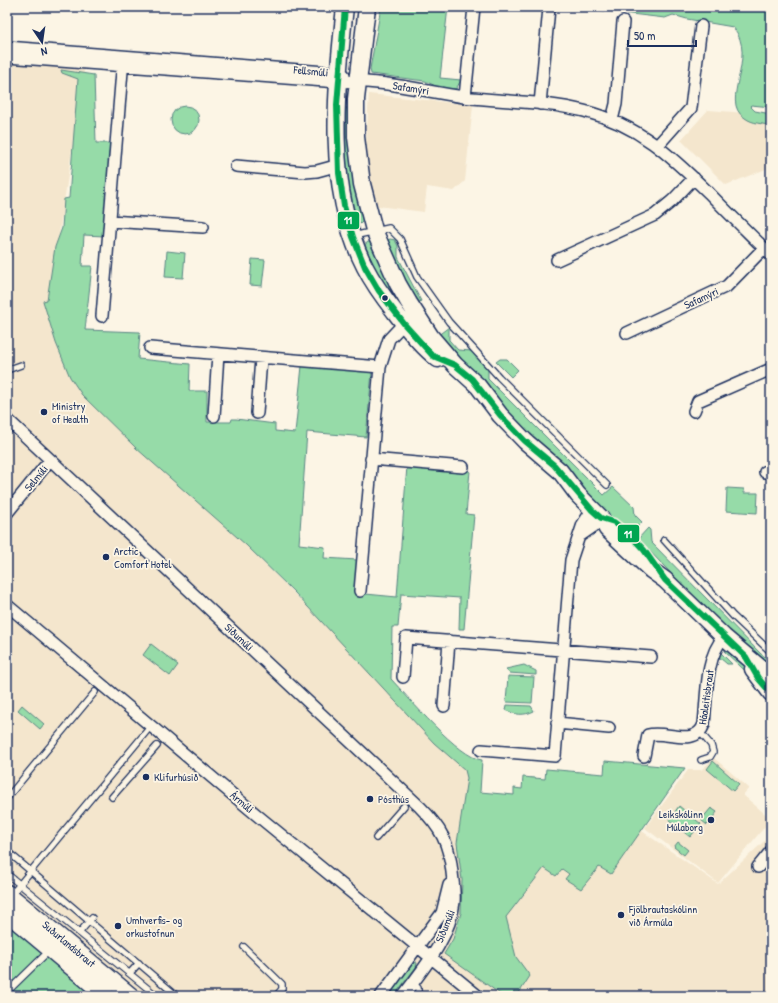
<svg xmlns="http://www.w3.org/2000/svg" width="778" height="1003" font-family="'Patrick Hand',sans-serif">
  <rect width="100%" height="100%" fill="#fcf5e5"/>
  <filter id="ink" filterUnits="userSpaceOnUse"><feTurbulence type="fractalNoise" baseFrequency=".025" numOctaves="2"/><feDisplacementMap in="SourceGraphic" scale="8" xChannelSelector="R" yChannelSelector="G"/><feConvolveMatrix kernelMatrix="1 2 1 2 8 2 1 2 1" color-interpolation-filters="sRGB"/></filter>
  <g filter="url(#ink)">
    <!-- built -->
    <path fill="#f4e6cd" d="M7,54L86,59L49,299L88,385L470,771L469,811L569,874L629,822L718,884L771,835V996H144L7,883Z
      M369,94L473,105L465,181L454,191L427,187L424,212L378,206L372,194L366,143Z
      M708,110L771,115V167L726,185L681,140Z
      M714,758L749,788L743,795L771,819L718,883L645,828L688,770H701Z"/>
    <!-- green -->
    <path fill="#96dba8" stroke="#588583" d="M381,7H448L440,78L461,80L456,89H442L425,81L371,74L370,69Z
      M571,7H771V107L751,105L750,106L755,111L771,114V126C762,123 753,124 745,118C718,101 759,58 733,27L687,19L673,15L665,18Z
      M61,70L94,75L96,143H111L104,236L84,235L82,266H92L85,330L140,332L138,359L190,364L189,391H207V422H231L232,419H236L275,424V431L295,433L302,366L372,372L366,437L307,432L299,544L325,547L324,558L357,560L355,593L397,597L407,466L470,471L466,514L474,515L464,629H459L460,598L401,594L398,627H392L391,679C408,697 459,758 482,760L480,792L514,795V788L522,789L523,777L545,779L546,769L604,774L605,761L685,768L611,874L599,867L581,889L565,879L569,874L562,869L556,876L544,868L506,917L516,957L530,976L517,996H503L444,954L453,939L461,913L462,880L457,843L467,778L465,770L434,743L295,593L246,545L136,448L82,395L70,377L56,343L43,301L47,300L55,247L62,228L64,199L69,198L78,79L62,73Z
      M171 120a14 14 0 1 1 28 0a14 14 0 1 1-28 0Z
      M341,107L347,108L364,220L360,224L355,222L348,191Z
      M390,239L395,240L398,246V257L421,301L414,306L385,241Z
      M368,242H372L408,312L405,314L383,289L363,246Z
      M167,251L185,253L183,278L165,277Z
      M252,259L265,260L262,286L250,285Z
      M449,327V340L458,350L472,351L488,368V379L604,495L613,487L634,507L635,515L642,522L631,533L620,523L602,514L437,336Z
      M500,359H507L518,370L511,377L496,362Z
      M727,488L744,489V493H758L757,513L726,511Z
      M648,528L650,530L651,542L761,654L771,661V673L714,618L638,539Z
      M151,644L178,665L170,676L143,655Z
      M724,651H731L746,665L755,680Z
      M720,652L732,664H727L719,657Z
      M524,665L536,671V675L509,673L506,669Z
      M508,676L534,677L532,703L506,702Z
      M22,705L44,724L40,729L18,710Z
      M507,705L531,706L534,711C524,716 515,715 506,710Z
      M713,761L739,784L733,791L707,769Z
      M679,806L701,824L690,837L669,820Z
      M711,808L717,812L707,825L701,820Z
      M678,842L688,850L684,855L674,847Z
      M7,920L98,996H7Z
      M415,962L417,963L416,967L394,996H388L411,965Z"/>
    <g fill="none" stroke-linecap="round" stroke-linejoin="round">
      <defs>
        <path id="lane" d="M353,236L389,228L400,239L417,277L449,322L499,377L607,485
          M7,370L21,365
          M664,540L733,616L771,652
          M700,732L711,745L713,752L710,757L701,760
          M112,797L157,746
          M7,798L95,692
          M376,838L404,806
          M7,851L177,996
          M7,874L157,996
          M11,895L151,726
          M79,933L92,918
          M244,947L282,984V989L276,996
          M130,973L139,963
          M413,983L418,988V996
          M7,992L50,950"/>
        <path id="street" d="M7,47L338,73L344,75
          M7,57L338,82C380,79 422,91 464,97C504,102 545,101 584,111C639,125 670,155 709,193C729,214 750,234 771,255
          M465,97L474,7
          M540,104L549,8
          M612,120L616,104L623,22
          M658,145L691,108L701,26
          M236,166L305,172L317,171L339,165
          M110,221L203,227
          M557,260L655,215L672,201L694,178
          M102,316L123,59
          M627,333L727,286L764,248
          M150,348L380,367
          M694,411L698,401L771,369
          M257,413L261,358
          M214,416L218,354
          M7,419L420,807C441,828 449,843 452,872C453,882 455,892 454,902C450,938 423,969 403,996
          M371,459L463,467
          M765,472L771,469
          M7,513L50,460
          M581,535L594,526L601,518
          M360,591L380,367L389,339L409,318
          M7,605L258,816L478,996
          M403,677L406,638L651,657
          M444,706L449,641
          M557,723L609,728
          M481,750L555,756L571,560L583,524L592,510
          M644,756L648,735C666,730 696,748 704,724C707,697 705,657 724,637
          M758,867L771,851
          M381,996L442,913L449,885"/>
        <path id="secondary" d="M345,7C336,90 325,189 365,267C373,283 384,298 395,312C407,328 422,347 438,359
          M367,7L356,99V137L362,184L374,230L398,284L409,303L431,337L455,365L478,386L500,415L525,441L560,471L578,495L601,518L607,529L651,570L665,580L724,637L771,677
          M753,669L771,693
          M7,893L131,996
          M7,913L106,996"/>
      </defs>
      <!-- lane casing -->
      <use href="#lane" stroke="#1b2f5e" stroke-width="8"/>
      <!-- street casing -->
      <use href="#street" stroke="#1b2f5e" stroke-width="14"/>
      <!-- secondary casing -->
      <use href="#secondary" stroke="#1b2f5e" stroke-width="19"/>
      <!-- lane -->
      <use href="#lane" stroke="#fcf5e5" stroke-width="5.5"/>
      <!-- street -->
      <use href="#street" stroke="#fcf5e5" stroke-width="11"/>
      <!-- secondary -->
      <use href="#secondary" stroke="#fcf5e5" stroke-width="16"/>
      <defs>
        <path id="bus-1" d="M345,7L337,105L339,173L344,206L353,237L365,267L379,291L405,325L433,356L455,365L472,379L500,415L525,441L554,465L592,510L601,518L614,522L631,536L644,550L665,580L746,657L758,678L771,693"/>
      </defs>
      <!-- bus-1 casing -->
      <use href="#bus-1" stroke="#fcf5e5" stroke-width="9"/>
      <!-- bus-1 -->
      <use href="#bus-1" stroke="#00a651" stroke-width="6"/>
    </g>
  </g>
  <!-- markers -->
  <g fill="#1b2f5e" stroke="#fcf5e5" stroke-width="1.5">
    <circle cx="385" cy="298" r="3.5"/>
    <circle cx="44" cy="412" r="4"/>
    <circle cx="106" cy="557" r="4"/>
    <circle cx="146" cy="777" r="4"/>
    <circle cx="370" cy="799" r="4"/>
    <circle cx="711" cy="820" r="4"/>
    <circle cx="621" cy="915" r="4"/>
    <circle cx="118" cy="926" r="4"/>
  </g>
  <g text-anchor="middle" stroke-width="3.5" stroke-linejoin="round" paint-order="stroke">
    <!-- street labels -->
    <g font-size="11" fill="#1b2f5e" stroke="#fcf5e5">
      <text transform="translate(311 71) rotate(5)" y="4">Fellsmúli</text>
      <text transform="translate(411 88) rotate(9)" y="4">Safamýri</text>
      <text transform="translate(701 298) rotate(-25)" y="4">Safamýri</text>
      <text transform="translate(36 478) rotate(-51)" y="4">Selmúli</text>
      <text transform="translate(239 637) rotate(43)" y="4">Síðumúli</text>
      <text transform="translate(706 697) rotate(-82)" y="4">Háaleitisbraut</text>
      <text transform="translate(242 802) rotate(40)" y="4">Ármúli</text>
      <text transform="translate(445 926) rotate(-68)" y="4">Síðumúli</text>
      <text transform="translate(69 944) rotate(40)" y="4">Suðurlandsbraut</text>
    </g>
    <!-- poi labels -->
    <g font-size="11" fill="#1b2f5e" stroke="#fcf5e5" text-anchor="start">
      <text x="52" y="410">Ministry<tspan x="52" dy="13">of Health</tspan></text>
      <text x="114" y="555">Arctic<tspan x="114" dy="13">Comfort Hotel</tspan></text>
      <text x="154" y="781">Klifurhúsið</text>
      <text x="378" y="803">Pósthús</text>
      <text x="703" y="818" text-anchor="end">Leikskólinn<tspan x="703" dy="13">Múlaborg</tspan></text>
      <text x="629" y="913">Fjölbrautaskólinn<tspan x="629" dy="13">við Ármúla</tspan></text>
      <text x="126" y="924">Umhverfis- og<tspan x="126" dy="13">orkustofnun</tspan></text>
    </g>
  </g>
  <g stroke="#fcf5e5" stroke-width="1.5">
    <rect x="337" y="211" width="23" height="19" rx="4" fill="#00a651"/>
    <rect x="617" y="524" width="23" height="19" rx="4" fill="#00a651"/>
  </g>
  <g font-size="11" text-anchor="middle" font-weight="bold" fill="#fff">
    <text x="348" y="224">11</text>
    <text x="628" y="538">11</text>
  </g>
  <!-- margin -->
  <rect width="778" height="1003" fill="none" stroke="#fcf5e5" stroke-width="24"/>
  <rect x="12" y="12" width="754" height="979" fill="none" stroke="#1b2f5e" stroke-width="1.5" filter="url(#ink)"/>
  <!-- north arrow -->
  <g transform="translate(42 42) rotate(167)" stroke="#fcf5e5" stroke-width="3" paint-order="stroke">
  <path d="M0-3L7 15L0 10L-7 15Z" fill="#1b2f5e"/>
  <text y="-6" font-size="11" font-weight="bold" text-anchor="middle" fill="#1b2f5e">N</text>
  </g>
  <!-- scale -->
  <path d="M628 40v6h68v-6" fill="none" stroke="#1b2f5e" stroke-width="2"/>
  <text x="634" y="40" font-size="12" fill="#1b2f5e" stroke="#fcf5e5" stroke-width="3" paint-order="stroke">50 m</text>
</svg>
